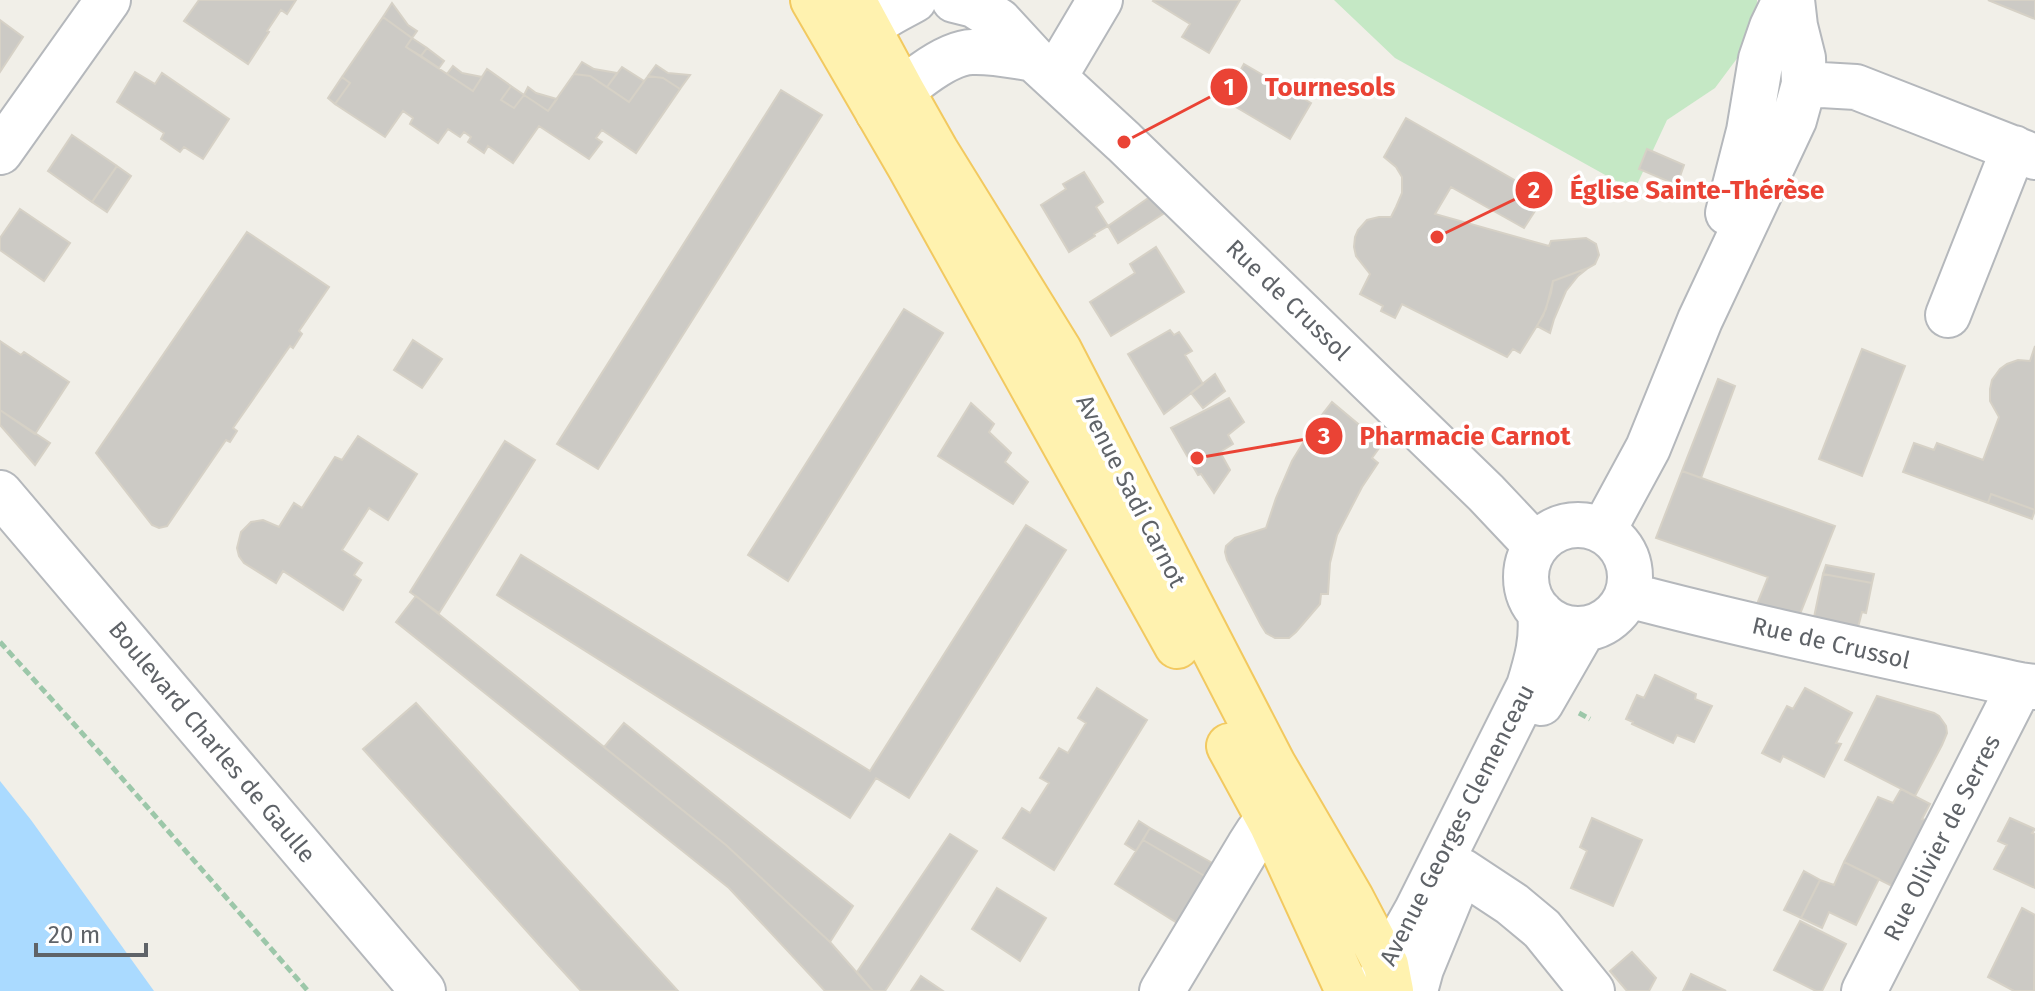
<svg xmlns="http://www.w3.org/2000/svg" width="2035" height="991" font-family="'Fira Sans',sans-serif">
  <rect width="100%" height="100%" fill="#f1efe8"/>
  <!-- green -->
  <path fill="#c5e8c5" d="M1334,0H1757L1756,33L1715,88L1667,120L1634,191L1395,58Z"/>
  <!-- water -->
  <path fill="#aadaff" d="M0,781L31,820L154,991H0Z"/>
  <!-- building -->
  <path fill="#cccac5" stroke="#d6d1c6" stroke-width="2" d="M199,0H296L287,14L281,10L267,31L269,32L248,64L184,21Z
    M1154,0H1240L1209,53L1182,37L1190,24L1153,1Z
    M1988,0H2035V19Z
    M392,3L408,25L417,31L412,38L383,17Z
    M383,17L412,38L406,47L473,91L487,69L511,86L501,100L514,108L524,95L548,111L574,74L590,76L629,102L648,76L663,78L680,89L636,153L602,130L596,138L602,142L589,159L539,126L513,163L488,146L484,153L468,142L471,137L464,132L460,137L448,129L438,143L410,124L413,118L403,111L385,137L335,104L350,83L342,77Z
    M0,20L23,37L0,72Z
    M412,38L427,48L421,56L406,47Z
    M427,48L444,61L439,68L421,56Z
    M582,62L594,69L617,73L607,87L590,76L574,74Z
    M1244,64L1311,103L1290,139L1224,100Z
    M656,65L668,73L690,75L680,89L663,78L648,76Z
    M453,66L462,73L482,77L473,91L447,74Z
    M622,67L644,81L629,102L607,87Z
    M135,72L155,84L162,73L229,119L203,159L184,147L180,152L161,139L164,133L117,102Z
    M342,77L350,83L335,104L328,98Z
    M511,86L524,95L514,108L501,100Z
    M528,87L536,93L557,99L548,111L524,95Z
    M781,90L822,115L598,469L557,444Z
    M1406,118L1544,197L1524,228L1451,187L1435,214L1549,246L1551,241L1586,238L1596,244L1599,255L1595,264L1588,268L1553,281L1551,293L1543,316L1520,353L1513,349L1507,357L1402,304L1395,318L1381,311L1383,306L1360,294L1370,274L1356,256L1354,247L1355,237L1358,230L1367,220L1379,217H1391L1396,207L1402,193V177L1396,167L1384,157Z
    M72,135L117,166L92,202L48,171Z
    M1647,149L1684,165L1677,185L1639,169Z
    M117,166L131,176L107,212L92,202Z
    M1084,172L1103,202L1096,207L1108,226L1094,234L1095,236L1069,252L1041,205L1066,189L1063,184Z
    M1154,194L1169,210L1118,243L1108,226Z
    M20,209L70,243L44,281L0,250V238Z
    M247,232L329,287L299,331L302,334L293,348L290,346L233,428L237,431L230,442L226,440L167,526L159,528L152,525L96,453Z
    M1156,247L1184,292L1111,336L1090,302L1135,273L1130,264Z
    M1588,268L1578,276L1566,291L1554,319L1550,333L1537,326L1546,309L1553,281Z
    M904,309L943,333L788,581L748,555Z
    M1170,330L1174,335L1179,332L1192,351L1185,355L1203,384L1164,414L1128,354Z
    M413,340L442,359L422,388L394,370Z
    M0,341L21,355L24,352L69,382L35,434L0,410Z
    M2035,346V510L1991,494L1988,503L1903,472L1914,443L1934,450L1937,443L1983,460L1999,417L1990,401V389L1992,380L2000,369L2007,364L2018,360L2030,361Z
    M1862,349L1905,366L1862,476L1819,459Z
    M1215,374L1225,391L1203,408L1191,393Z
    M1718,379L1735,386L1701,478L1682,471Z
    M1229,398L1244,422L1228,435L1233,444L1220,452L1230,470L1214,493L1201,474L1198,475L1171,428Z
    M1332,402L1382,444L1372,458L1378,463L1362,487L1337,535L1330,563L1328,594H1321L1320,604L1296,632L1289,638H1275L1266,633L1261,625L1227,560L1225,552L1226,546L1235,538L1266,528L1276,498L1292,461L1314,425Z
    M971,403L994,424L989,432L1011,453L1005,462L1028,482L1013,504L938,456Z
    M0,410L50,443L35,465L0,425Z
    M358,436L417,474L388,520L369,508L342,550L362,563L354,575L361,580L343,610L283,571L276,583L244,563L239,556L237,548L241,532L251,522L263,520L279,527L294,503L302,508L335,457L342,460Z
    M505,441L535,460L439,613L410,592Z
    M1682,471L1835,526L1798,619L1755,609L1768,577L1656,538Z
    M1991,494L2035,510L2032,519L1988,503Z
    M1026,525L1066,550L909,798L876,778L850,818L497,595L521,555L870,771Z
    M1826,565L1874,574L1872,583L1823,574Z
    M1823,574L1872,583L1866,613L1862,612L1857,631L1813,622Z
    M416,596L726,845L830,942L873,991H825L729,888L396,622Z
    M1655,675L1696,694L1695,699L1712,706L1694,742L1677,735L1673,743L1632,724L1633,722L1626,719L1637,695L1644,698Z
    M1097,688L1147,720L1054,870L1003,838L1022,808L1030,813L1049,783L1040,778L1059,748L1068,753L1086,723L1078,718Z
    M1805,688L1852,713L1836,743L1841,744L1824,777L1783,756L1780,762L1762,753L1787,706L1793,709Z
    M1877,696L1934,713L1939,716L1946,726L1947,733L1942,745L1915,796L1845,760Z
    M416,703L678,991H581L550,957L363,749Z
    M624,723L853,906L830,942L726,845L604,747Z
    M1901,789L1930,804L1922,819L1926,820L1892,886L1844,862L1878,797L1893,803Z
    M1592,818L1642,840L1613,906L1571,888L1587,851L1580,847Z
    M2010,818L2035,829L2032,833L2035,834V888L1994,869L2007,845L1998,841Z
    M1139,821L1150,828L1136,851L1125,844Z
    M1150,828L1216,865L1208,878L1143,840Z
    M950,834L977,851L885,991H873L857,972Z
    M1143,840L1208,878L1179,924L1115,884Z
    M1844,862L1879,879L1856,925L1829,912L1822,928L1801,918L1820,880L1834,885Z
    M1804,871L1820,880L1801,918L1784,910Z
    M997,888L1046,918L1020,961L972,929Z
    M2022,908L2035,915L2034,991H2014L1988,977Z
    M1800,921L1846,944L1822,991H1816L1774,970Z
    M1632,952L1656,978L1649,991H1627L1610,971Z
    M1691,974L1726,991H1683Z
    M921,976L943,991H911Z"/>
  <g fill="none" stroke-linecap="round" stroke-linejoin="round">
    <defs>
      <path id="minor" d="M914,0C900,8 882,16 870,27C847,49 870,88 878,112C900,92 942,53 972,52C993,51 1014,56 1034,59
        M954,0L974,5L999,21L1034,59L1124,142L1486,493L1536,546
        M1055,76L1100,0
        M1804,84L1856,87L2035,157
        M0,152L108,0
        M1728,213L1749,131L1761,59L1772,27L1785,0
        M1948,315L2014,148
        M0,493L423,991
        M1526 577a52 52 0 1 1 104 0a52 52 0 1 1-104 0Z
        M1603,531L1648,448L1700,320L1794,120L1804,84L1803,58L1795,26L1792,0
        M1628,595C1757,629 1889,656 2020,685L2035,687
        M1541,703L1583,630
        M1462,871L1512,904L1542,929L1592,991
        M1162,991L1249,846L1258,832L1272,825
        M1378,991L1377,988L1386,965L1417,910L1529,686C1537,660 1543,639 1540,612
        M1415,991L1421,969L1451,896
        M1864,991L2020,685"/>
      <path id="major" d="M813,0L910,167L1177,646
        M853,0L902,91L936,151L1059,350L1273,764L1351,898L1386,965L1391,991
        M1229,746L1272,825L1348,991"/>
    </defs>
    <!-- minor casing -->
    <use href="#minor" stroke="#b5b8bc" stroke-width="48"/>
    <!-- major casing -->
    <use href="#major" stroke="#f2c960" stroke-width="48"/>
    <!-- path -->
    <path stroke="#9cc7a9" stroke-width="5" stroke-dasharray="8 4" stroke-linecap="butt" d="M0,642L100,753L308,991
      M1579,713L1590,719"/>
    <!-- minor -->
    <use href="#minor" stroke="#fff" stroke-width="44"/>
    <!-- major -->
    <use href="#major" stroke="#fff2af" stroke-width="44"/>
  </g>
  <g text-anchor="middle" stroke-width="7" stroke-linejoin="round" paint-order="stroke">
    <!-- street labels -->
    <g font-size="24" fill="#5f6368" stroke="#fff">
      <text transform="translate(1288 300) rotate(44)" y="8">Rue de Crussol</text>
      <text transform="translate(1131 491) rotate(63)" y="8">Avenue Sadi Carnot</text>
      <text transform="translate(1831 643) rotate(13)" y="8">Rue de Crussol</text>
      <text transform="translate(212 742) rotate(50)" y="8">Boulevard Charles de Gaulle</text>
      <text transform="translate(1457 825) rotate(-63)" y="8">Avenue Georges Clemenceau</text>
      <text transform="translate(1942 838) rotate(-63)" y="8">Rue Olivier de Serres</text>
    </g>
  </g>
  <!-- callouts -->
  <path fill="none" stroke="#ea4335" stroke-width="3" d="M1124 142L1229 87M1437 237L1534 190M1197 458L1324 436"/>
  <g fill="#ea4335" stroke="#fff" stroke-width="3">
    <circle cx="1124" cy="142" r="8"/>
    <circle cx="1437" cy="237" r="8"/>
    <circle cx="1197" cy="458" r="8"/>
    <circle cx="1229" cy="87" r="20"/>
    <circle cx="1534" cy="190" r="20"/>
    <circle cx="1324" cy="436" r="20"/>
  </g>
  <g font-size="24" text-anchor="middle" font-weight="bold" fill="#fff">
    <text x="1229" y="95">1</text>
    <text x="1534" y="198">2</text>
    <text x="1324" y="444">3</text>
  </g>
  <g font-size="26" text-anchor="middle" font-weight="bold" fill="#ea4335" stroke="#fff" stroke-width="7" stroke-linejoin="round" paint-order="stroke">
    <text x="1330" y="96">Tournesols</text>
    <text x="1697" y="199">Église Sainte-Thérèse</text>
    <text x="1465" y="445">Pharmacie Carnot</text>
  </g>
  <!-- scale -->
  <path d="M36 943v12h110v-12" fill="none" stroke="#5f6368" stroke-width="4"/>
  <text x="48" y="943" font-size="24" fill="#5f6368" stroke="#ffffff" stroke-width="6" paint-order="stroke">20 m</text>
</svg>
